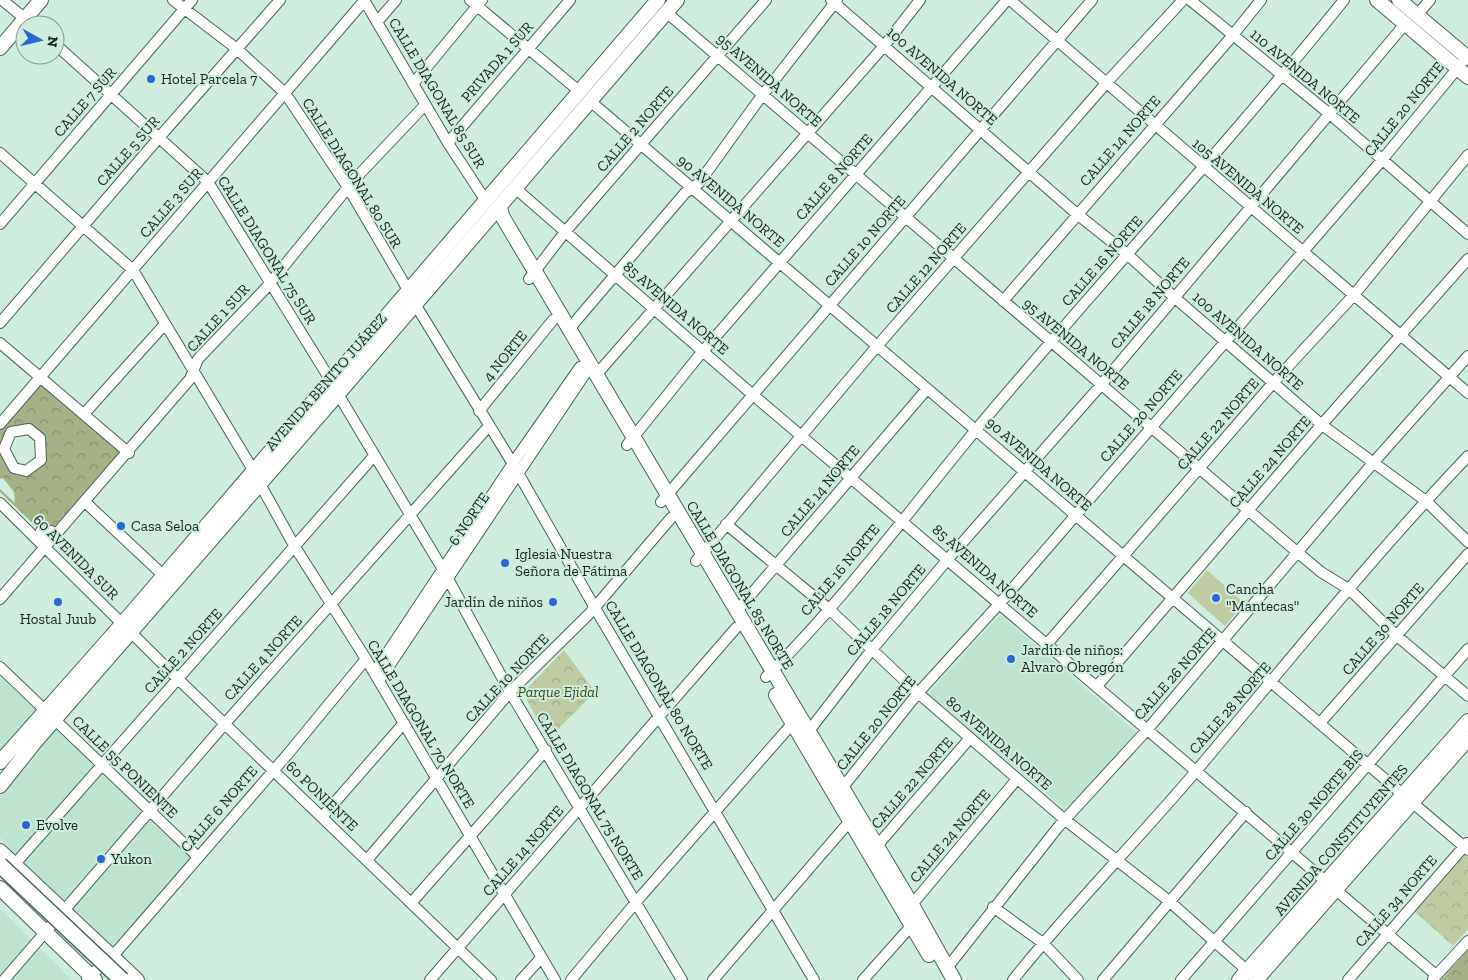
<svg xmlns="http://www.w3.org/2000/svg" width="1468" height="980" font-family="'Zilla Slab',serif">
  <defs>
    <pattern id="forest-crowns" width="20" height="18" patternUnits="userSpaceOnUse" patternTransform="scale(1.25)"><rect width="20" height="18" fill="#a5b285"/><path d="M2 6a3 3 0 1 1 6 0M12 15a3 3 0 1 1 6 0" fill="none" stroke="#85906c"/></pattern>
    <pattern id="park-crowns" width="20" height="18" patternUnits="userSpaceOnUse" patternTransform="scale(1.25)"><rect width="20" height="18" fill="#bfcba1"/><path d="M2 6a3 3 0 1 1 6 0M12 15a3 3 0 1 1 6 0" fill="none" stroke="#a3ae8a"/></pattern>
  </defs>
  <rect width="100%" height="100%" fill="#ceeddc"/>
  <!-- built -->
  <path fill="#bde4ce" d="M601,101L641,135L648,127L658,135L651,144L729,211L737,203L747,211L740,220L779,253L787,244L797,252L789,262L827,295L835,286L845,295L837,304L877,338L917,292L925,299L886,346L974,422L1013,377L1022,385L984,430L1024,465L1033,454L1042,462L1033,473L1043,482L1036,490L1025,481L1017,491L1007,483L1016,473L977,439L968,449L959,440L967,431L928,398L919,407L909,398L917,388L878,355L869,365L859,357L868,347L829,313L820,323L811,315L820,305L781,271L772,282L762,273L769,264L730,231L721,240L712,232L721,221L691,196L583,323L573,314L681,188L641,153L635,160L627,153L633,146L593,111Z
    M1000,615L1136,732L1067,811L928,694Z
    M0,671L38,708L0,752Z
    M57,726L195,856L113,951L11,853L0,837V796Z
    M0,909L72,980H0Z"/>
  <!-- forest -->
  <path fill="url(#forest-crowns)" fill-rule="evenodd" d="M40,384L120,452L51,531H41L0,492V489L15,503L14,492L3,478L0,479V430ZM29,429L40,438L41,460L26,471L14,468L4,449L11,432Z
    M1468,950V980H1441Z"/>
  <!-- park -->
  <path fill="url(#park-crowns)" d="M564,650L595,692L548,739L523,693Z
    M1463,852L1468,857V929L1453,946L1412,909Z"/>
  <!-- pitch -->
  <path fill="#bfcba1" d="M1207,570L1244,603L1225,626L1188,593Z"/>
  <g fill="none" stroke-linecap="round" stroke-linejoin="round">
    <defs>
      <path id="minor" d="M2,0L33,25
        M173,0L237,49L285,93L349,189L408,290
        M364,0L448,143L486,201
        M470,0L579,91
        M831,0L1077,214L1127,254L1174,297L1322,425L1426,501L1468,542
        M1010,0L1468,393
        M1190,0L1331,115L1468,234
        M666,12L1297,552L1321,572L1350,590L1397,636L1468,696
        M1417,15L1430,0
        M377,22L396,0
        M55,44L208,182L331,381
        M413,84L482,0
        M590,101L1468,850
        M448,143L570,0
        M0,153L133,270L253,470
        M515,188L753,395L1436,975
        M0,224L192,0
        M529,279L565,232L766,0
        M1003,301L1228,41L1261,0
        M415,304L513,464L595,608L814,980
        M0,323L156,141L280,0
        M569,329L685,193L699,183L758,101L837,0
        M0,343L129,453
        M596,375L884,46L920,0
        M338,394L442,568L510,692L682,980
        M479,411L553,320
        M84,414L165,324
        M0,424L364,1
        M29,429L40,438L41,460L26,471L14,468L4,449L11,432Z
        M627,445L698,357L1007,0
        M260,484L295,547L366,659L555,980
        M85,502L163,575
        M661,502L1092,0
        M0,503L178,679L491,980
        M726,524L829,609L918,693L1064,819L1169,901L1251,974
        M41,531H51L46,536Z
        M696,561L872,352L1109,80L1183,0
        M0,599L190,379L198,359L266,288L354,180L425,105
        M736,612L927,389
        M1047,644L1273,383L1353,296L1468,155
        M0,667L197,856
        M374,673L517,457L580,367
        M766,677C843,601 911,508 980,425C1100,282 1227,145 1344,0
        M379,681L585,374
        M1097,686L1324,422L1468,259
        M1320,723L1468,554
        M805,736L870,652L948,559L1101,385L1405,24
        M839,792L918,693L1000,603L1382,160L1461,64
        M322,817L404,723
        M876,847L970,738
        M367,860L510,692L590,613L671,518
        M14,865L374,456
        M412,902L546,750
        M993,907L1043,943L1078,980
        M909,908L1017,779
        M947,968L1059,826L1147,730L1373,463L1468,356
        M87,979L118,950L287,755L366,659
        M1433,979L1468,941
        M4,980L229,719L488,427
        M430,980L736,628
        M521,980L541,958
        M571,980L642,895L792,724
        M713,980L850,821
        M863,980L912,925
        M1013,980C1071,907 1137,841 1197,770C1286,664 1373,556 1468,456
        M1103,980L1246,812
        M1181,980L1468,649
        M1348,980L1467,843"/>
      <path id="major" d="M1377,0L1468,77
        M1399,0L1468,58
        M0,48L41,0
        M500,206L502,216L912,905L954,980
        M776,695L929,955
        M0,762L117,630L658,0
        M0,786L35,742L338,394L677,0
        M0,851L137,980
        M0,888L95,980
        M1239,980L1468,721
        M1256,980L1468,739"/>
    </defs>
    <!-- minor casing -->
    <use href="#minor" stroke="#4a6557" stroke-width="12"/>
    <!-- major casing -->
    <use href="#major" stroke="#4a6557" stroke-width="16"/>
    <!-- minor -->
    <use href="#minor" stroke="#fff" stroke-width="10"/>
    <!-- major -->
    <use href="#major" stroke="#fff" stroke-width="14"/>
    <defs>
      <path id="highway-bridge" d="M0,865L122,980"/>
    </defs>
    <!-- highway-bridge casing -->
    <use href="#highway-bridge" stroke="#4a6557" stroke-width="18" stroke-linecap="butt"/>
    <!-- highway-bridge -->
    <use href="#highway-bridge" stroke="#fff" stroke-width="15"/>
  </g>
  <!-- markers -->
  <g fill="#2669d6" stroke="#ceeddc" stroke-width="2">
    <circle cx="151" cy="79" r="5"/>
    <circle cx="121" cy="526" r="5"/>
    <circle cx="505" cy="563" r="5"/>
    <circle cx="1216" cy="598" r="5"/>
    <circle cx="58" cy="602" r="5"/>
    <circle cx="553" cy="602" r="5"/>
    <circle cx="1011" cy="659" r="5"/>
    <circle cx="26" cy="825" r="5"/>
    <circle cx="101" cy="859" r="5"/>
  </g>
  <g text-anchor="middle" stroke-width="4" stroke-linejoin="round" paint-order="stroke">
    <!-- street labels -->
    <g font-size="15" fill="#17231d" stroke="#ceeddc">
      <text transform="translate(497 62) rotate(-49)" y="5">PRIVADA 1 SUR</text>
      <text transform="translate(942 76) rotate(41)" y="5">100 AVENIDA NORTE</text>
      <text transform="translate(1305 76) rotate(40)" y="5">110 AVENIDA NORTE</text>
      <text transform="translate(769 80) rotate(41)" y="5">95 AVENIDA NORTE</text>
      <text transform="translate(437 93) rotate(59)" y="5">CALLE DIAGONAL 85 SUR</text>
      <text transform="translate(85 102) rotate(-49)" y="5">CALLE 7 SUR</text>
      <text transform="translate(1404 109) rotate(-51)" y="5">CALLE 20 NORTE</text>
      <text transform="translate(635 129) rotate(-49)" y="5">CALLE 2 NORTE</text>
      <text transform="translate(1120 141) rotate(-49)" y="5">CALLE 14 NORTE</text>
      <text transform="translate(128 151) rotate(-49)" y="5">CALLE 5 SUR</text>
      <text transform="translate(352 173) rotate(58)" y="5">CALLE DIAGONAL 80 SUR</text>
      <text transform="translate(834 177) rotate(-49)" y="5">CALLE 8 NORTE</text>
      <text transform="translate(1248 186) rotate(40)" y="5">105 AVENIDA NORTE</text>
      <text transform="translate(731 201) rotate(40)" y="5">90 AVENIDA NORTE</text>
      <text transform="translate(171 203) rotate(-49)" y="5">CALLE 3 SUR</text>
      <text transform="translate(865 241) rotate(-49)" y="5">CALLE 10 NORTE</text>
      <text transform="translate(267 250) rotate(58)" y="5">CALLE DIAGONAL 75 SUR</text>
      <text transform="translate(1102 261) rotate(-49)" y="5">CALLE 16 NORTE</text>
      <text transform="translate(926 268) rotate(-49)" y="5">CALLE 12 NORTE</text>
      <text transform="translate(1150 303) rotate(-50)" y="5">CALLE 18 NORTE</text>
      <text transform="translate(676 308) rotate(41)" y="5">85 AVENIDA NORTE</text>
      <text transform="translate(218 318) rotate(-48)" y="5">CALLE 1 SUR</text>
      <text transform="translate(1248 341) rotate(41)" y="5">100 AVENIDA NORTE</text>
      <text transform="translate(1076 344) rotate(40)" y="5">95 AVENIDA NORTE</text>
      <text transform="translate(505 356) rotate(-51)" y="5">4 NORTE</text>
      <text transform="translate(326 382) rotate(-49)" y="5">AVENIDA BENITO JUÁREZ</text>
      <text transform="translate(1141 416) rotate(-49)" y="5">CALLE 20 NORTE</text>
      <text transform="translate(1218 424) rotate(-49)" y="5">CALLE 22 NORTE</text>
      <text transform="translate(1270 462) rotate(-49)" y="5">CALLE 24 NORTE</text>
      <text transform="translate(1039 464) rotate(41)" y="5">90 AVENIDA NORTE</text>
      <text transform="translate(820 491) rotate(-50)" y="5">CALLE 14 NORTE</text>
      <text transform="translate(469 519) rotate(-56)" y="5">6 NORTE</text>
      <text transform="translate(76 557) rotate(45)" y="5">60 AVENIDA SUR</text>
      <text transform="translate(840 570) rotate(-50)" y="5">CALLE 16 NORTE</text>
      <text transform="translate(985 571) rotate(41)" y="5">85 AVENIDA NORTE</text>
      <text transform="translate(740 585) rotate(59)" y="5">CALLE DIAGONAL 85 NORTE</text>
      <text transform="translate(886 610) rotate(-50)" y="5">CALLE 18 NORTE</text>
      <text transform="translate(1383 629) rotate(-49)" y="5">CALLE 30 NORTE</text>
      <text transform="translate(183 651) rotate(-48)" y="5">CALLE 2 NORTE</text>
      <text transform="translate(263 658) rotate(-48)" y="5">CALLE 4 NORTE</text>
      <text transform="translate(1175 674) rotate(-49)" y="5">CALLE 26 NORTE</text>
      <text transform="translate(507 678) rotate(-47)" y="5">CALLE 10 NORTE</text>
      <text transform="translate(659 685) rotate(59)" y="5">CALLE DIAGONAL 80 NORTE</text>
      <text transform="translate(1230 708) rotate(-49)" y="5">CALLE 28 NORTE</text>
      <text transform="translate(876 723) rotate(-51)" y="5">CALLE 20 NORTE</text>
      <text transform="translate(421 724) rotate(59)" y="5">CALLE DIAGONAL 70 NORTE</text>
      <text transform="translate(999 743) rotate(41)" y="5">80 AVENIDA NORTE</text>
      <text transform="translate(125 767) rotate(44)" y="5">CALLE 55 PONIENTE</text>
      <text transform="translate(912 783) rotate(-49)" y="5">CALLE 22 NORTE</text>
      <text transform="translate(322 796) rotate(44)" y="5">60 PONIENTE</text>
      <text transform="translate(590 796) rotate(59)" y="5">CALLE DIAGONAL 75 NORTE</text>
      <text transform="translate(1314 805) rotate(-49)" y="5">CALLE 30 NORTE BIS</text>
      <text transform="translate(219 809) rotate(-49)" y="5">CALLE 6 NORTE</text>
      <text transform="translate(950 836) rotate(-50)" y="5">CALLE 24 NORTE</text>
      <text transform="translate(1341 840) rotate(-49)" y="5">AVENIDA CONSTITUYENTES</text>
      <text transform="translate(523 851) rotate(-49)" y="5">CALLE 14 NORTE</text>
      <text transform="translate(1396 901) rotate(-49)" y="5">CALLE 34 NORTE</text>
    </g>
    <!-- poi labels -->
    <g font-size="15" fill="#17231d" stroke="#ceeddc" text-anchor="start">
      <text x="161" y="84">Hotel Parcela 7</text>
      <text x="131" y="531">Casa Seloa</text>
      <text x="515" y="559">Iglesia Nuestra<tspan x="515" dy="17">Señora de Fátima</tspan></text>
      <text x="1226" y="594">Cancha<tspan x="1226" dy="17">"Mantecas"</tspan></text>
      <text x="543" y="607" text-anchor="end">Jardín de niños</text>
      <text x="58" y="624" text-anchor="middle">Hostal Juub</text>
      <text x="1021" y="655">Jardín de niños:<tspan x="1021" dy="17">Alvaro Obregón</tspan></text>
      <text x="36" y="830">Evolve</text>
      <text x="111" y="864">Yukon</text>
    </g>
    <!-- park labels -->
    <g font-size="15" font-style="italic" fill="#3b4714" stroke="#ceeddc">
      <text x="558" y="697">Parque Ejidal</text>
    </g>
  </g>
  <!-- north arrow -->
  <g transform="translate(40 40) rotate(98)"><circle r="24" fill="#ceeddc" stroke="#859c90"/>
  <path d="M0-4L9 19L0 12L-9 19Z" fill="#2669d6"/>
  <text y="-8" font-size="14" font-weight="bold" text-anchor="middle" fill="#17231d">N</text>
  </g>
</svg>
